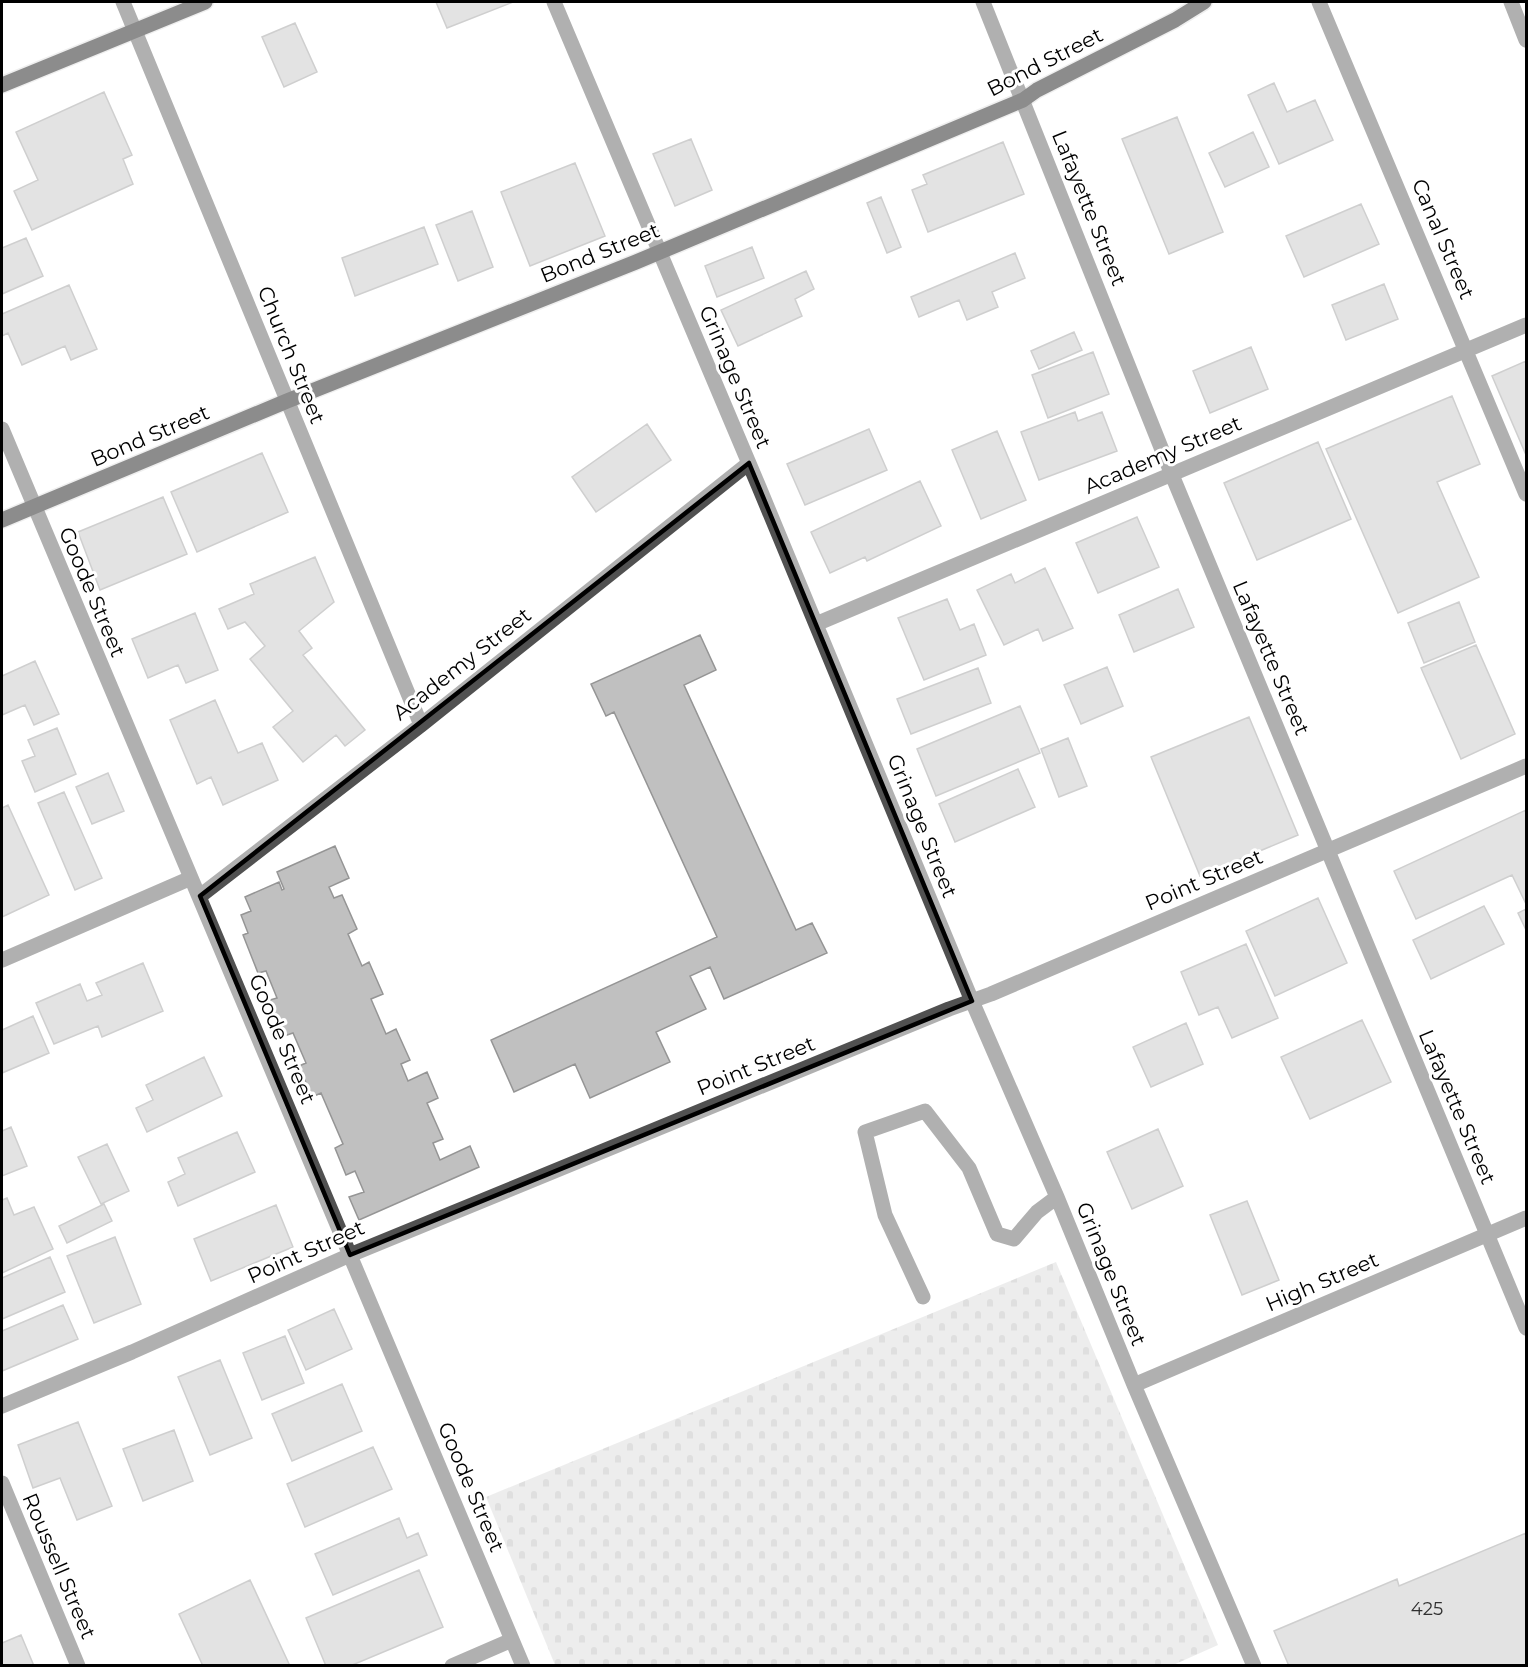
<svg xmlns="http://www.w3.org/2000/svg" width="1528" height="1667" font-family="Montserrat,sans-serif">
  <defs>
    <pattern id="cemetery-stones" width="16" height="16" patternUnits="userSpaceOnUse" patternTransform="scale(1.5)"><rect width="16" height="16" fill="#d8d8d8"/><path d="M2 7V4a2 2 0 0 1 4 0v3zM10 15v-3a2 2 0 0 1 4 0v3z" fill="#b8b8b8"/></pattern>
  </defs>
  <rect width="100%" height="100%" fill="#fff"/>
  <!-- cemetery -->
  <path fill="url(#cemetery-stones)" d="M1056,1262L1218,1645L1171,1666L555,1665L486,1497Z"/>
  <!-- building -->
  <path fill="#c0c0c0" stroke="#959595" stroke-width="1.5" d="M436,2H513L447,28Z
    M295,23L317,72L284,87L262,37Z
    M1274,83L1287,112L1315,100L1333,140L1279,164L1248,95Z
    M104,92L132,155L123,159L133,184L32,230L14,191L38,180L16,132Z
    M1177,117L1223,232L1169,254L1122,139Z
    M1253,132L1269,167L1225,187L1209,153Z
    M691,139L712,190L675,206L653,154Z
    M1003,142L1024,194L928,232L912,190L927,184L923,175Z
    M575,163L605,236L530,266L501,192Z
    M881,197L901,247L887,253L867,203Z
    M1361,204L1379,244L1304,277L1286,236Z
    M472,211L493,267L458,281L436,225Z
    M424,227L438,264L355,296L342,258Z
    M26,238L43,276L2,294V248Z
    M752,247L764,278L717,297L705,266Z
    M1015,253L1025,278L992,292L998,307L967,320L959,300L919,317L911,297Z
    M806,271L814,289L795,299L802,316L738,346L721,310Z
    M1384,284L1398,319L1346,340L1332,305Z
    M69,285L97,349L71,360L65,346L22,365L8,333L2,336V314Z
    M1074,332L1082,350L1039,369L1031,351Z
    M1251,347L1268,389L1210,413L1193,371Z
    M1093,352L1109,394L1048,418L1032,375Z
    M1526,361V455L1492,376Z
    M1452,396L1480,464L1437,482L1479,577L1398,613L1326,449Z
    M1075,412L1078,421L1102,412L1117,451L1039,480L1021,432Z
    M647,424L671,460L596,512L572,477Z
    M869,429L887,470L805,505L787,464Z
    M997,431L1026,500L981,519L952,450Z
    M1318,442L1351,519L1257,560L1224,483Z
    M262,453L288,512L197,552L171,492Z
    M920,481L941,526L867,561L865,557L830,573L811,532Z
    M163,497L187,554L100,590L78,532Z
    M1137,517L1159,567L1098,593L1076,543Z
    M315,557L334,602L299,631L312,648L303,655L365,730L345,746L336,735L303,762L273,727L293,711L250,659L265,646L245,622L228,629L219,609L254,594L250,584Z
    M1045,568L1073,628L1043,641L1038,629L1004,645L977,590L1011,574L1015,583Z
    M1178,589L1194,627L1134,652L1119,615Z
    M947,599L960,630L974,624L986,655L924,680L898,618Z
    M1459,602L1475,642L1424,663L1408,623Z
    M195,613L218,670L186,683L178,665L148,678L132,639Z
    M700,635L716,670L684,685L796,930L812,923L827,953L724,999L710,967L690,976L706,1009L656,1032L670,1062L590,1098L575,1064L514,1092L491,1040L717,937L614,712L606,716L591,684Z
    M1476,645L1515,734L1461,759L1421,668Z
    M35,661L59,714L34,725L25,705L2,715V676Z
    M1107,667L1123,706L1081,724L1064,685Z
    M978,668L991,703L911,734L897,699Z
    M215,700L238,753L262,743L278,780L223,805L211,777L197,784L170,720Z
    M1020,706L1040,753L936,796L917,749Z
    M1249,717L1298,835L1200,876L1151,757Z
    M57,728L76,774L35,792L22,761L35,756L28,740Z
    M1068,738L1087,786L1059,797L1041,749Z
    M1018,769L1035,807L955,842L939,804Z
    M108,773L124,811L92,824L76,787Z
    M64,792L102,878L75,890L38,803Z
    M8,805L49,895L2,917V808Z
    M1526,810V904L1512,875L1416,919L1394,871Z
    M335,846L349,878L329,887L334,898L342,895L357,929L348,934L362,966L369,962L383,994L371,999L386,1034L396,1029L410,1060L401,1064L408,1081L427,1072L438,1098L427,1103L443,1139L433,1143L440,1160L470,1146L479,1167L359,1220L349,1197L364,1192L355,1171L346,1175L335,1148L343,1144L321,1093L312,1097L299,1066L306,1063L293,1033L284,1036L270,1000L277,998L266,971L258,973L243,935L248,933L241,915L251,911L245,897L279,882L282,890L284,889L277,872Z
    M1318,898L1347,963L1275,996L1246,931Z
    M1484,906L1504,944L1431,979L1413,940Z
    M1526,909V930L1518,913Z
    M1246,944L1278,1018L1232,1038L1218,1007L1199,1015L1181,972Z
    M143,963L163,1011L102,1037L98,1026L54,1044L36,1003L80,984L87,1001L102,995L96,983Z
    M33,1016L49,1053L2,1073V1030Z
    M1362,1020L1391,1082L1310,1119L1281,1057Z
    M1186,1023L1203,1064L1151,1087L1133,1047Z
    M204,1057L222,1096L147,1132L136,1108L153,1100L146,1085Z
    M11,1127L27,1166L2,1176V1131Z
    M1158,1129L1183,1186L1132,1209L1107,1152Z
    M237,1132L255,1172L178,1206L168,1182L185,1174L178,1158Z
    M107,1144L129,1191L101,1204L78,1157Z
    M7,1198L14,1215L34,1207L53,1249L2,1273V1200Z
    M1247,1201L1279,1280L1242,1295L1210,1215Z
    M104,1204L112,1221L67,1243L59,1226Z
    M276,1205L293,1247L211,1281L194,1239Z
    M115,1237L141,1304L94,1323L67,1256Z
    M50,1257L65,1292L2,1319V1278Z
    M63,1305L78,1339L2,1371V1331Z
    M334,1309L352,1349L306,1370L288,1330Z
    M285,1336L304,1383L262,1400L243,1353Z
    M220,1360L252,1438L210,1455L178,1377Z
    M342,1384L362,1431L292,1461L272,1414Z
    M78,1422L112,1506L77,1520L60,1478L33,1488L18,1445Z
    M174,1430L193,1481L143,1501L123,1449Z
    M373,1447L392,1489L305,1527L287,1484Z
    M399,1518L407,1538L418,1533L427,1555L333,1595L315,1554Z
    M1526,1533V1666H1289L1274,1631L1397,1579L1399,1586Z
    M419,1570L443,1627L350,1666H326L306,1618Z
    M250,1580L290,1666H203L179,1614Z
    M21,1635L34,1666H2V1643Z"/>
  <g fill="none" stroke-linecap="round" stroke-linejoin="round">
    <defs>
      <path id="major" d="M2,85L205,2
        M2,520L287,401L636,262L1023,100L1037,90L1175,20L1204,2"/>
    </defs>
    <!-- major casing -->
    <use href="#major" stroke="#dbdbdb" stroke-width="18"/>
    <!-- minor -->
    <path stroke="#515151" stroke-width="15" d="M123,2L421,725
      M554,2L759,487L972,1001L1057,1197L1134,1385L1254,1666
      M983,2L1172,475L1526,1328
      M1319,2L1526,494
      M1511,2L1526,40
      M2,429L523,1666
      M816,624L1526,325
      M200,896L421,725L749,463
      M2,960L191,878
      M923,1297L885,1215L865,1132L925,1111L969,1168L997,1234L1014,1239L1037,1212L1057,1197
      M1134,1385L1526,1218
      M2,1406L132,1352L350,1255L949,1009L991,994L1526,766
      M2,1483L78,1666
      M452,1666L512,1640"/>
    <!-- major -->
    <use href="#major" stroke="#000" stroke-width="15"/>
  </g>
  <!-- marked area -->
  <path d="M0 0H1528V1667H0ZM749,463L972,1001L350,1255L200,896Z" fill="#fff" fill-opacity=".55" fill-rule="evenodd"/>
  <path fill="none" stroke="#000" stroke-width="4.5" stroke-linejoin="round" d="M749,463L972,1001L350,1255L200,896Z"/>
  <g text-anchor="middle" stroke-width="6" stroke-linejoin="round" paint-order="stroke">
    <!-- number labels -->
    <g font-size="18" fill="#303030">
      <text x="1427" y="1615">425</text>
    </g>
    <!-- street labels -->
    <g font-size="21" fill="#000" stroke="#fff">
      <text transform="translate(1045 62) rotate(-27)" y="7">Bond Street</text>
      <text transform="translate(1089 208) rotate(68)" y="7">Lafayette Street</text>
      <text transform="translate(1443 239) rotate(67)" y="7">Canal Street</text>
      <text transform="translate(600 253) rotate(-22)" y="7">Bond Street</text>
      <text transform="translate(291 355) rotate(68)" y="7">Church Street</text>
      <text transform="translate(735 377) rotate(67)" y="7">Grinage Street</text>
      <text transform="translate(150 436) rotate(-23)" y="7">Bond Street</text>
      <text transform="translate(1163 455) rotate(-23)" y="7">Academy Street</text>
      <text transform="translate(92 592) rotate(67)" y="7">Goode Street</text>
      <text transform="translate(1271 658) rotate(67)" y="7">Lafayette Street</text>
      <text transform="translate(462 664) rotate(-38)" y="7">Academy Street</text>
      <text transform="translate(922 826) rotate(68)" y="7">Grinage Street</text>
      <text transform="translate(1204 880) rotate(-23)" y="7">Point Street</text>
      <text transform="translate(282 1039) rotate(67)" y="7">Goode Street</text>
      <text transform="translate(756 1066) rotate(-22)" y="7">Point Street</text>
      <text transform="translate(1457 1107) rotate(67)" y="7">Lafayette Street</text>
      <text transform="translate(306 1252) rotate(-24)" y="7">Point Street</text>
      <text transform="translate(1111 1274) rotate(68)" y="7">Grinage Street</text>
      <text transform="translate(1322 1282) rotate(-23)" y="7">High Street</text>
      <text transform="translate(471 1487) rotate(67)" y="7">Goode Street</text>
      <text transform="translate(59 1566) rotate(67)" y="7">Roussell Street</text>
    </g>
  </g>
  <!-- border -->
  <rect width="1528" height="1667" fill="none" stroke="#000000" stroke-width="6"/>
</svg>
